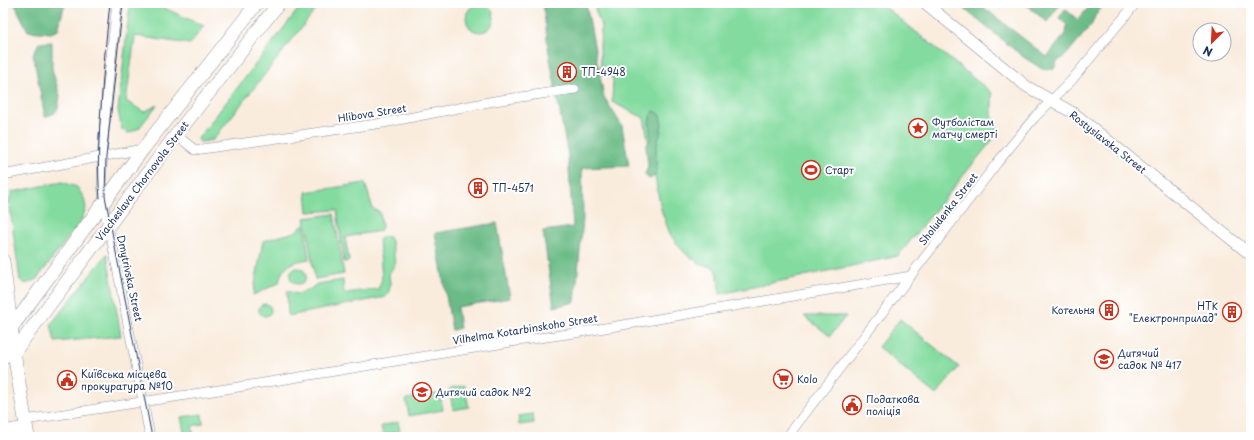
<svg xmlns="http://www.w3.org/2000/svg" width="1254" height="440" font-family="'Playpen Sans',sans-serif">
  <rect width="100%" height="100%" fill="#fff"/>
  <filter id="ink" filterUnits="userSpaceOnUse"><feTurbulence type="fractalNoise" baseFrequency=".025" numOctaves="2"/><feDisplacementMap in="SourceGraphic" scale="8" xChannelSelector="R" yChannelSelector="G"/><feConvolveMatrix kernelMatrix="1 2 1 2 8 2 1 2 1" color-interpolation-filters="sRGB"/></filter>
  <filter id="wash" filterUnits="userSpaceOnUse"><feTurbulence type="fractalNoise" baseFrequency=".012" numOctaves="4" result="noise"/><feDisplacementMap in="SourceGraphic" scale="16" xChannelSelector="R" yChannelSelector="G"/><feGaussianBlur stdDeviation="0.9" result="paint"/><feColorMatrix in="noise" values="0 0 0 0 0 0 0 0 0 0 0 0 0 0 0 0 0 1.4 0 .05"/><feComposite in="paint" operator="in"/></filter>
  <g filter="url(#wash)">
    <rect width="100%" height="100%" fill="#f9ecdd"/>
    <!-- green -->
    <path fill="#83db9f" stroke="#4f857e" d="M130,3H153L204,26L190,44L135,36L126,101L144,112L157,105L139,128L129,133L122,130L118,111Z
      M303,3H321L213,140L201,142L197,140Z
      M593,3H880L992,93V115L998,133L898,256L720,294L717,272L714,268L699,263L685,253L677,244L670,234L661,209L644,118L612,102L613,78L601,74L600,46L601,26Z
      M466 18a14 14 0 1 1 28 0a14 14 0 1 1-28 0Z
      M62,182L77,187L84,198L86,208L81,221L37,279L26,284L20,280L9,202L12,192Z
      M365,183L373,209L380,212L382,227L380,231L345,237L349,261L344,262L337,210L308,212L306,192Z
      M334,214L344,274L315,279L305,218Z
      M304,224L309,259C292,262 282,264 279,283L253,295L263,241L295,232Z
      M383,236L389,237L392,243L395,264L389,274C390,284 392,290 385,297L288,316L287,291L297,294L309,290L317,284L343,280L344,293L378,289L382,279L379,239Z
      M107,254L121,336L55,342L51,324Z
      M290 276a8 8 0 1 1 16 0a8 8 0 1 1-16 0Z
      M259 310a6 6 0 1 1 12 0a6 6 0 1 1-12 0Z
      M804,316H846L830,336Z
      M900,319L959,367L936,395L878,347Z
      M464,386L469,407L453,410L449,389Z
      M440,393L443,410L409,416L406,399Z
      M202,414L203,424L192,426L194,437H185L181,417Z
      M533,414L534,423L519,425L518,416Z
      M398,422L400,431L383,435L381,426Z"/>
    <!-- forest -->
    <path fill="#6abb86" stroke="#427572" d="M14,3H65L58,30L51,33L28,31Z
      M543,3H586L604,97L622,126L629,166L582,168L583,219L575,302L554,307L543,231L573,227L568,156L548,48Z
      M957,3H978L1047,57L1066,33L1067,25L1059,18L1065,9L1078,20L1092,3H1105L1095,16L1092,24L1067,54L1057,62L1054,69L1046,70L1039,67L1022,56Z
      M1024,3H1061L1047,22Z
      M52,42V69L60,96L58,108L55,113L45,117L33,54L39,43Z
      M654,111L659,113L662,123L661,132L658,140L656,153L657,167L655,176L649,179L645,174L648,167L646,146L651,138L649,123L650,116Z
      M497,223L510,298L457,307L460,328L452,330L435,233Z"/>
  </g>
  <g filter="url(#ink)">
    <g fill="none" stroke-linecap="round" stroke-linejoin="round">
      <defs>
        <path id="minor" d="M117,3C113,41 108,80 105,118C101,164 99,197 112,242L150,437
          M176,135L195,150L383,123L494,101L575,89
          M3,175L143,149
          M25,420L232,388L517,341L575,333L911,276
          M787,437L997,163L1034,118L1071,81L1136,3"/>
        <path id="tertiary" d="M925,3L1026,86L1075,114L1251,255"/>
        <path id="secondary" d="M3,261L16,365L28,437
          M3,346L12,327L143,149L257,3
          M3,357L15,351L176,135L279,3
          M3,432L26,428"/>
      </defs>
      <!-- minor casing -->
      <use href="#minor" stroke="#8a8e9e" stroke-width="10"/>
      <!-- tertiary casing -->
      <use href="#tertiary" stroke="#8a8e9e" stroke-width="12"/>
      <!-- secondary casing -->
      <use href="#secondary" stroke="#8a8e9e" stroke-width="14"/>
      <!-- minor -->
      <use href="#minor" stroke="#fff" stroke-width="9"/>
      <!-- tertiary -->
      <use href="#tertiary" stroke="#fff" stroke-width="11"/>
      <!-- secondary -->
      <use href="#secondary" stroke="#fff" stroke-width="13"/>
      <!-- tram -->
      <path stroke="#1b2f5e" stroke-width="1" d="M123,3L106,157L105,196L152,437
        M100,198C97,167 99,137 101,107C103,72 106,38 110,3"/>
    </g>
  </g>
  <!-- icons -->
  <defs>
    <symbol id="building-ring" viewBox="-11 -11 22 22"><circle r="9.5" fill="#fff" stroke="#c8321e" stroke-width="1.5"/><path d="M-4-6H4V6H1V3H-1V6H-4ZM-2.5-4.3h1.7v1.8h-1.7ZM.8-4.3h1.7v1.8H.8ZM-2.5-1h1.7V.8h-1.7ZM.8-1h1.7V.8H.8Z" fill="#c8321e"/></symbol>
    <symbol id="sight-ring" viewBox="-11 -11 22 22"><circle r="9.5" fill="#fff" stroke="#c8321e" stroke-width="1.5"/><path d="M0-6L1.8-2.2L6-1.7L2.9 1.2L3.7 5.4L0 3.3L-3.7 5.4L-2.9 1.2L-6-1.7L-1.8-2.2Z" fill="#c8321e"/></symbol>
    <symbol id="stadium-ring" viewBox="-11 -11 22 22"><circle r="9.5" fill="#fff" stroke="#c8321e" stroke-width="1.5"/><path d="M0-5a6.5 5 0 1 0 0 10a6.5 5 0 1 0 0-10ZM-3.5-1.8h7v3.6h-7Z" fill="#c8321e"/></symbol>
    <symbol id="school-ring" viewBox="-11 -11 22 22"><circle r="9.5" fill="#fff" stroke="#c8321e" stroke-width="1.5"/><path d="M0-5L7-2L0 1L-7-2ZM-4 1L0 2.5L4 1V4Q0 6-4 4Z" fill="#c8321e"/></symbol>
    <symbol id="supermarket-ring" viewBox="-11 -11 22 22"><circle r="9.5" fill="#fff" stroke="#c8321e" stroke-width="1.5"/><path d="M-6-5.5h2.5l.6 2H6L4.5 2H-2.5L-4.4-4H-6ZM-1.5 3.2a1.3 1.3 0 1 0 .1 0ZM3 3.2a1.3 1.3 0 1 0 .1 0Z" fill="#c8321e"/></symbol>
    <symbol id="civic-ring" viewBox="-11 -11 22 22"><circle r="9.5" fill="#fff" stroke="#c8321e" stroke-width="1.5"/><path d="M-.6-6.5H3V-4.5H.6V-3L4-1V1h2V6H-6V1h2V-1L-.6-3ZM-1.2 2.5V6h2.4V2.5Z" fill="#c8321e"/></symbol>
  </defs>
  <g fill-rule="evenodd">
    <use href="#building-ring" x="556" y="61" width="22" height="22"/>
    <use href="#sight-ring" x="907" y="117" width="22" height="22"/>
    <use href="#stadium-ring" x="800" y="159" width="22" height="22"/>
    <use href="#building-ring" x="467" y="177" width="22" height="22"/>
    <use href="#building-ring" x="1098" y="299" width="22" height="22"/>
    <use href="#building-ring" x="1221" y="301" width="22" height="22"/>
    <use href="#school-ring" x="1093" y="348" width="22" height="22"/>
    <use href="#supermarket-ring" x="772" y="368" width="22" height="22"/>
    <use href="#civic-ring" x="56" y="369" width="22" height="22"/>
    <use href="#school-ring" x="411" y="381" width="22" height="22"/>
    <use href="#civic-ring" x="841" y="394" width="22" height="22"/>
  </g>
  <g text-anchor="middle" stroke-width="4" stroke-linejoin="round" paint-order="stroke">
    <!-- poi labels -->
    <g font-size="10" fill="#1b2f5e" stroke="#fff" text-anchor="start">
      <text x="581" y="76">ТП-4948</text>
      <text x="932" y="126">Футболістам<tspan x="932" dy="12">матчу смерті</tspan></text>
      <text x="825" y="174">Старт</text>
      <text x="492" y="192">ТП-4571</text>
      <text x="1218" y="310" text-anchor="end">НТК<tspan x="1218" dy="12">"Електронприлад"</tspan></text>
      <text x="1095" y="314" text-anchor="end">Котельня</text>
      <text x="1118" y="357">Дитячий<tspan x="1118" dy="12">садок № 417</tspan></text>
      <text x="81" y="378">Київська місцева<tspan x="81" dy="12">прокуратура №10</tspan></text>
      <text x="797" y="383">Kolo</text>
      <text x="436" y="396">Дитячий садок №2</text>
      <text x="866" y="403">Податкова<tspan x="866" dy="12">поліція</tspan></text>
    </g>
    <!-- street labels -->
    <g font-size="10" fill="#1b2f5e" stroke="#fff">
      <text transform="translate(372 113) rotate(-9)" y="4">Hlibova Street</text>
      <text transform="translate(1108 142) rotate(38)" y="4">Rostyslavska Street</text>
      <text transform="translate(142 181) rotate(-53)" y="4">Viacheslava Chornovola Street</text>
      <text transform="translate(948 209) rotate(-52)" y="4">Sholudenka Street</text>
      <text transform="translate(130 278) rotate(78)" y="4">Dmytrivska Street</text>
      <text transform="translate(525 329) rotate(-9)" y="4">Vilhelma Kotarbinskoho Street</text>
    </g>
  </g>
  <!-- margin -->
  <rect width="1254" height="440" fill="none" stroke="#fff" stroke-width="16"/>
  <!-- north arrow -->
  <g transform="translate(1212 42) rotate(204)"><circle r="19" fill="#ffffff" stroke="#a4acbf"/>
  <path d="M0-3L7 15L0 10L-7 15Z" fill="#c8321e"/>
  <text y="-6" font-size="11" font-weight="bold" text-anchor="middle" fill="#1b2f5e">N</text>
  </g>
</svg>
